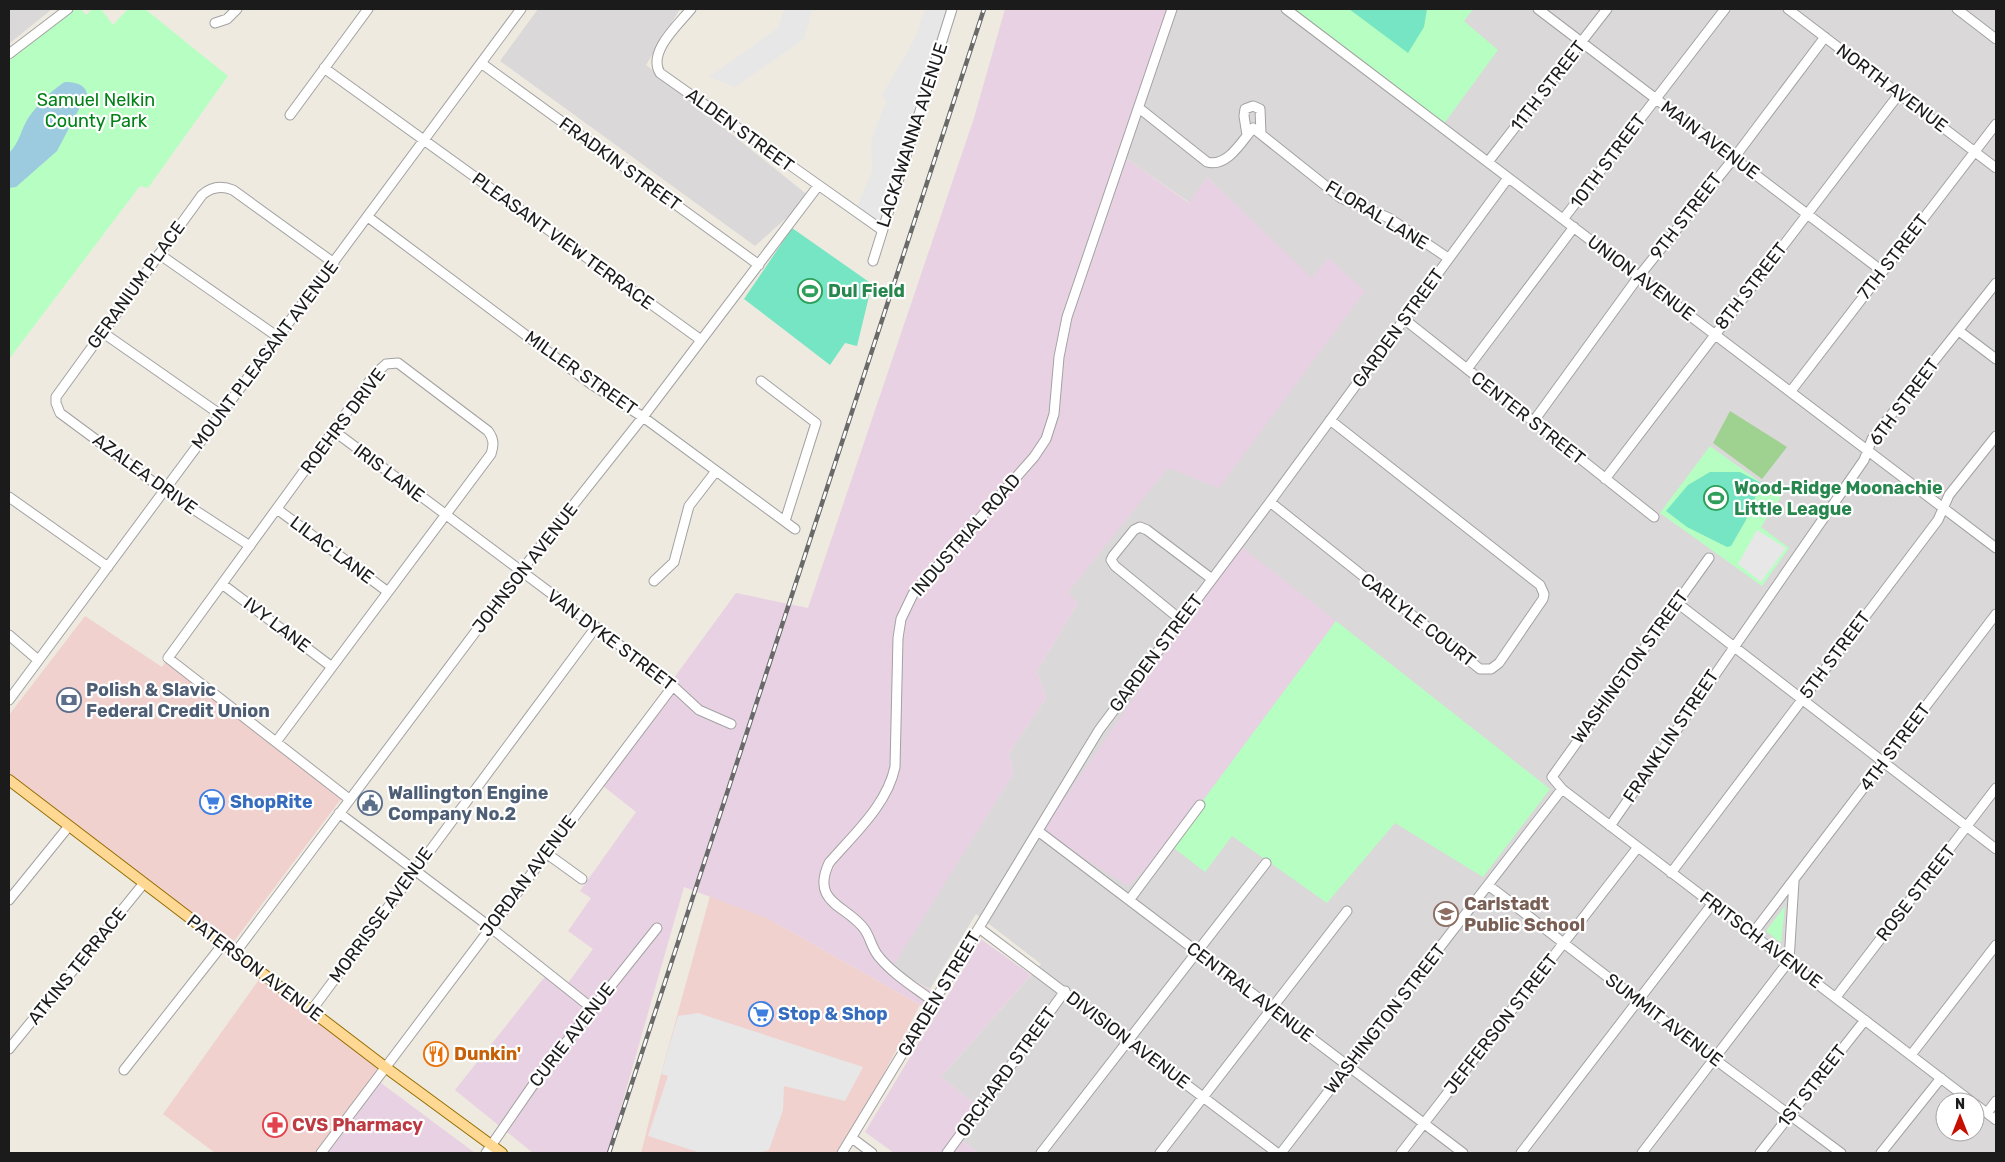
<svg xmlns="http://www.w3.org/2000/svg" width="2005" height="1162" font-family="Rubik,sans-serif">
  <rect width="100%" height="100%" fill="#eeeae0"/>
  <!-- residential -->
  <path fill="#dad8d8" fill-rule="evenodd" d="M9,9H52L10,43Z
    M538,9H680L646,65L810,197L755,246L500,61Z
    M1173,9H1996V1153H978L960,1139L980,1108L941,1077L1041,964L976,914L930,989L891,968L1013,774L1009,753L1046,698L1037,671L1078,603L1067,593L1168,467L1312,279L1207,177L1190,203L1124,157ZM1945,1102H1975V1132H1945Z"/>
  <!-- commercial -->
  <path fill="#f1d1cd" d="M85,616L162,667L168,658L344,795L229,948L9,780V715Z
    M710,896L767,918L920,1005L842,1153H641L661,1074Z
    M263,974L385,1067L316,1153H215L163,1114Z"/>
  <!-- industrial -->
  <path fill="#e8d1e2" d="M1005,9H1173L1124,157L1189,203L1207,177L1312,278L1328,258L1365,291L1219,488L1168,468L1068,592L1078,603L1037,671L1046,698L1009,753L1013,774L892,968L946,999L981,939L1031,975L941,1077L980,1108L960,1139L978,1153H894L865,1132L936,1014L767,918L684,887L608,1153H533L455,1090L547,974L565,987L593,949L568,931L591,898L580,891L636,812L598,782L736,593L808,608L974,118Z
    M1239,545L1336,621L1170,845L1128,886L1041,832Z
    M377,1080L475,1153H323Z"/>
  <!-- forest -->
  <path fill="#9fd191" d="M1730,411L1787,447L1762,479L1713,443Z"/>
  <!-- park -->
  <path fill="#b7fec2" d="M75,9H81L86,15L92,9H101L113,25L128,9H145L228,76L148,188L140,186L9,359V59Z
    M1291,9H1473L1464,21L1498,50L1443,125Z
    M1710,446L1781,497L1761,527L1789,548L1762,586L1660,513Z
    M1336,621L1550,789L1483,877L1395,823L1327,903L1232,836L1205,872L1170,845Z
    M1785,906L1781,943L1766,931Z"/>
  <!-- pitch -->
  <path fill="#76e5c3" d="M1349,9H1427L1424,27L1408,53Z
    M792,228L872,284L857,346L845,343L830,365L744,299Z
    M1710,472H1740L1761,483L1746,520L1731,546L1727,547L1687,527L1666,511L1688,485Z"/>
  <!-- parking -->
  <path fill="#e7e7e7" d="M784,9H812L804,39L735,87L709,77L778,28Z
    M925,9H951L882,230L855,212L872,171L871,142L886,101L882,95L914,40Z
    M1757,530L1786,548L1761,582L1738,564Z
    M698,1013L863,1067L845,1101L784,1086L783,1110L769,1150L758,1153H701L648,1136L668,1076L661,1074L678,1016Z"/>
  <!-- water -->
  <path fill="#9ccbe0" d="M65,82C75,82 85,84 87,94L57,151L16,187L9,188V153C19,143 20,133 26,122C34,108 51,90 65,82Z"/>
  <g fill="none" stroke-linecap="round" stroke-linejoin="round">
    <defs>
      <path id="minor" d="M691,9C679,24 647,52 660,73L882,230
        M1286,9L1996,548
        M1538,9L1882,271
        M1788,9L1996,168
        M1957,9L1996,39
        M215,23L227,19L237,9
        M9,54L68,9
        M481,63L759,265
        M324,68L701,340
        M1139,108L1207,162C1227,168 1242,141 1253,128L1341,198L1389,218L1448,258
        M290,115L368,9
        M1247,135L1244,116L1245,109L1253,106L1260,109L1261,134
        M1488,162L1607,9
        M368,217L591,384L643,417L795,529
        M1564,218L1725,9
        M159,254L278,337
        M873,261L952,9
        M1404,319L1654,517
        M1959,331L1996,359
        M102,332L221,415
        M1467,369L1574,227
        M761,381L816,423L785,521
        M1791,391L1996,124
        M1533,422L1639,276L1734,158L1825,37
        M334,431L596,627L673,686L699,710L731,724
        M1605,479L1899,94
        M9,497L108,567
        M1270,502L1480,669H1491L1499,663L1543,599L1544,594L1540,585L1330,420
        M277,509L388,592
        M250,546L164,490L60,413L56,403V397L202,195C211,187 221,185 233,190L334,263
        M1709,558L1552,777L1562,789L1972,1102
        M654,581L674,562L689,506L716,471
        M222,584L332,667
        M1676,602L1996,849
        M1181,620L1115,566L1111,560L1113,556L1134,530L1140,527L1147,530L1212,579
        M9,635L38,660
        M9,700L521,9
        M276,742L491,454C494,445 494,439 488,431L398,363L386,364L374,375L168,658L344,795L349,799
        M339,813L490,927L593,1009
        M1610,826L1864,460L1872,439L1996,283
        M1038,831L1463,1153
        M546,853L582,879
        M1671,873L1938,520L1949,495L1996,436
        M1488,885L1713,1058L1841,1153
        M1130,899L1200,805
        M9,900L69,826
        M979,928L1277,1153
        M1753,933L1996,614
        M235,953L521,571L643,417L818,186
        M1836,997L1996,788
        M934,1002C916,988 894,975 880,958C872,950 871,939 865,930C848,905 810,904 829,863C854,834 887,805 895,767L898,638L901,619L913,594L1034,457L1046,439L1054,414L1059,357L1067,317L1172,9
        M311,1011L596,627
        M9,1049L144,883
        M1911,1055L1996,945
        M124,1070L223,944
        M1975,1104L1996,1120
        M1987,1113L1996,1101
        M852,1138L872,1153
        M321,1153L673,686
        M486,1153L540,1075L657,928
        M842,1153L1099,730L1270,502L1508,178
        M947,1153L1065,991
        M1041,1153L1266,863
        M1160,1153L1347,911
        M1281,1153L1562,789
        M1401,1153L1638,847
        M1521,1153L1713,903
        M1642,1153L1789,961L1794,881
        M1760,1153L1865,1020
        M1881,1153L1941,1078"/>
      <path id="major" d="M9,780L385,1067L502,1153"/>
    </defs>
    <!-- minor casing -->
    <use href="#minor" stroke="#a2a2a2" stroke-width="11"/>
    <!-- major casing -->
    <use href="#major" stroke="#936e00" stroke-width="12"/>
    <!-- minor -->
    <use href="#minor" stroke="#fff" stroke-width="9"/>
    <!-- major -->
    <use href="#major" stroke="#ffd994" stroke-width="10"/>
    <defs>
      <path id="rail" d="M609,1153L984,9"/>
    </defs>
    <!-- rail casing -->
    <use href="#rail" stroke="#696969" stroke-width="4.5"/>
    <!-- rail -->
    <use href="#rail" stroke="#fff" stroke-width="2.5" stroke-dasharray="8" stroke-linecap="butt"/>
  </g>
  <!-- icons -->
  <defs>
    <symbol id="stadium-ring" viewBox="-11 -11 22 22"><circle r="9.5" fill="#fff" stroke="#2e9e5b" stroke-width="1.5"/><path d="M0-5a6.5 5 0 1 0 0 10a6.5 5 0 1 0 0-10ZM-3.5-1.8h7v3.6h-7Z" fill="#2e9e5b"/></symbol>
    <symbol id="bank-ring" viewBox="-11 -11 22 22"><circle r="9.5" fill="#fff" stroke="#5c6f8a" stroke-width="1.5"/><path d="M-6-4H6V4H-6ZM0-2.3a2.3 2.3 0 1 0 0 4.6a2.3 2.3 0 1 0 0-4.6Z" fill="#5c6f8a"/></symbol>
    <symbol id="supermarket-ring" viewBox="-11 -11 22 22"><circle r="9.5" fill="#fff" stroke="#3f7fe0" stroke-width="1.5"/><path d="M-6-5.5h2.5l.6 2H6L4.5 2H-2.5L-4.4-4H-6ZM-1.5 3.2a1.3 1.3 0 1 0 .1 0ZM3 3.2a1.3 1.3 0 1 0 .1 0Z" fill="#3f7fe0"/></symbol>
    <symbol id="civic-ring" viewBox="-11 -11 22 22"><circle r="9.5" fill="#fff" stroke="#5c6f8a" stroke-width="1.5"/><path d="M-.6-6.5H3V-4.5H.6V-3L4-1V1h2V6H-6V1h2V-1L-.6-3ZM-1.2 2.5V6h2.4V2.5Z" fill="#5c6f8a"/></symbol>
    <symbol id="school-ring" viewBox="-11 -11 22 22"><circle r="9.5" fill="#fff" stroke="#8d6e63" stroke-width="1.5"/><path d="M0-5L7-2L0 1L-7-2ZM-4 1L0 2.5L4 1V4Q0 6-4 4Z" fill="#8d6e63"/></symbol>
    <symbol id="restaurant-ring" viewBox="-11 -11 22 22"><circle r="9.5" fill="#fff" stroke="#e8710a" stroke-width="1.5"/><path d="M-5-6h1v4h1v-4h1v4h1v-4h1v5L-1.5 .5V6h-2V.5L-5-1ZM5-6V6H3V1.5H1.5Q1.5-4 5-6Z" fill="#e8710a"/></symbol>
    <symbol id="pharmacy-ring" viewBox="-11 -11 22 22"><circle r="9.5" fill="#fff" stroke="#e0444e" stroke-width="1.5"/><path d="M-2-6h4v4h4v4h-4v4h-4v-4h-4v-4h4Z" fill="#e0444e"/></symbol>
  </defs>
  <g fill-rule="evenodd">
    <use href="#stadium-ring" x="796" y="277" width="28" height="28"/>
    <use href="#stadium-ring" x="1702" y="484" width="28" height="28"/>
    <use href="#bank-ring" x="55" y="686" width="28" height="28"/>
    <use href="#supermarket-ring" x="198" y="788" width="28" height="28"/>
    <use href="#civic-ring" x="356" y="789" width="28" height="28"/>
    <use href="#school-ring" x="1432" y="900" width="28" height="28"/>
    <use href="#supermarket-ring" x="747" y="1000" width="28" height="28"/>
    <use href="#restaurant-ring" x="422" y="1040" width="28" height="28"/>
    <use href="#pharmacy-ring" x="261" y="1111" width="28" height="28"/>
  </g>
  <g text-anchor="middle" stroke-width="4.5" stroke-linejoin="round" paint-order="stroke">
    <!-- street labels -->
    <g font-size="18" fill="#1b1b1b" stroke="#fff">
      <text transform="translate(1548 86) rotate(-52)" y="6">11TH STREET</text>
      <text transform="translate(1892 88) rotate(37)" y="6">NORTH AVENUE</text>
      <text transform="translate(740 130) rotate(36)" y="6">ALDEN STREET</text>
      <text transform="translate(912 135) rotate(-72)" y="6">LACKAWANNA AVENUE</text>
      <text transform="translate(1710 140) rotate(37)" y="6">MAIN AVENUE</text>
      <text transform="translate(1608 161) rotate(-53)" y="6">10TH STREET</text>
      <text transform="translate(620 164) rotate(36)" y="6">FRADKIN STREET</text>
      <text transform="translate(1377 215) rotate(31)" y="6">FLORAL LANE</text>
      <text transform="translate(1686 216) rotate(-52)" y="6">9TH STREET</text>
      <text transform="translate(563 241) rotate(36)" y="6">PLEASANT VIEW TERRACE</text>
      <text transform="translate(1893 257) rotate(-52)" y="6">7TH STREET</text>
      <text transform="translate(1641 278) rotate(37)" y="6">UNION AVENUE</text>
      <text transform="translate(136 285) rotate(-54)" y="6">GERANIUM PLACE</text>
      <text transform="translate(1751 286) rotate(-52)" y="6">8TH STREET</text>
      <text transform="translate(1398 328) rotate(-54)" y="6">GARDEN STREET</text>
      <text transform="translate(265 355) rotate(-53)" y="6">MOUNT PLEASANT AVENUE</text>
      <text transform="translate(581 373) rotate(35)" y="6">MILLER STREET</text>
      <text transform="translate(1904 402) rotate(-53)" y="6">6TH STREET</text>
      <text transform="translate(1528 418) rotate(38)" y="6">CENTER STREET</text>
      <text transform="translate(343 421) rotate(-53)" y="6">ROEHRS DRIVE</text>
      <text transform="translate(389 473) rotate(37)" y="6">IRIS LANE</text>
      <text transform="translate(145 474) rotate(36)" y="6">AZALEA DRIVE</text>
      <text transform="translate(966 535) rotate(-49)" y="6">INDUSTRIAL ROAD</text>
      <text transform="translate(332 550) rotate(37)" y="6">LILAC LANE</text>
      <text transform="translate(525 568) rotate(-52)" y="6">JOHNSON AVENUE</text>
      <text transform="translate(1418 620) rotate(38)" y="6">CARLYLE COURT</text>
      <text transform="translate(277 625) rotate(37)" y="6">IVY LANE</text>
      <text transform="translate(611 640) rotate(37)" y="6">VAN DYKE STREET</text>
      <text transform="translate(1156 653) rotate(-53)" y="6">GARDEN STREET</text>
      <text transform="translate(1835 655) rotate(-53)" y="6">5TH STREET</text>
      <text transform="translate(1630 667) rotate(-54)" y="6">WASHINGTON STREET</text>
      <text transform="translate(1671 736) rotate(-56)" y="6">FRANKLIN STREET</text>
      <text transform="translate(1895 747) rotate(-53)" y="6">4TH STREET</text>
      <text transform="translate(528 876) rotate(-53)" y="6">JORDAN AVENUE</text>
      <text transform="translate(1916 893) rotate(-52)" y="6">ROSE STREET</text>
      <text transform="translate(381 915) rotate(-54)" y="6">MORRISSE AVENUE</text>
      <text transform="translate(1761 940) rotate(37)" y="6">FRITSCH AVENUE</text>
      <text transform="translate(77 966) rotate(-51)" y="6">ATKINS TERRACE</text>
      <text transform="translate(255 968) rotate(37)" y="6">PATERSON AVENUE</text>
      <text transform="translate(1250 992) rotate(37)" y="6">CENTRAL AVENUE</text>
      <text transform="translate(939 994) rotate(-59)" y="6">GARDEN STREET</text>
      <text transform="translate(1385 1019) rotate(-52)" y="6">WASHINGTON STREET</text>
      <text transform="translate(1664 1020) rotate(37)" y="6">SUMMIT AVENUE</text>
      <text transform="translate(1501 1024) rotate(-52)" y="6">JEFFERSON STREET</text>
      <text transform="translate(572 1035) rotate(-52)" y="6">CURIE AVENUE</text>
      <text transform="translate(1128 1040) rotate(37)" y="6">DIVISION AVENUE</text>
      <text transform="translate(1006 1072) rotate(-54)" y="6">ORCHARD STREET</text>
      <text transform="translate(1812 1086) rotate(-52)" y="6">1ST STREET</text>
    </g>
    <!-- park labels -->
    <g font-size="18" fill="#028117" stroke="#fff">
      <text x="96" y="106">Samuel Nelkin<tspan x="96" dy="21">County Park</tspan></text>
    </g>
    <!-- leisure labels -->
    <g font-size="18" font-weight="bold" fill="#27864d" stroke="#fff" text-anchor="start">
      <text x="828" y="297">Dul Field</text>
      <text x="1734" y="494">Wood-Ridge Moonachie<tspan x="1734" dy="21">Little League</tspan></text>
    </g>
    <!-- service labels -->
    <g font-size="18" font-weight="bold" fill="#4e5e75" stroke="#fff" text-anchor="start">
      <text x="86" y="696">Polish &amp; Slavic<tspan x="86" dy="21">Federal Credit Union</tspan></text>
      <text x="388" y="799">Wallington Engine<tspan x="388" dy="21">Company No.2</tspan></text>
    </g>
    <!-- shop labels -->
    <g font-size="18" font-weight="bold" fill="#366cbe" stroke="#fff" text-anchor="start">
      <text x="230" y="808">ShopRite</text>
      <text x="778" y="1020">Stop &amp; Shop</text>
    </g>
    <!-- education labels -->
    <g font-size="18" font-weight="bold" fill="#785e54" stroke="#fff" text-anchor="start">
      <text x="1464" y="910">Carlstadt<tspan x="1464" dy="21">Public School</tspan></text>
    </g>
    <!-- food labels -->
    <g font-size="18" font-weight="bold" fill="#c56008" stroke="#fff" text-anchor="start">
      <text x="454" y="1060">Dunkin'</text>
    </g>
    <!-- health labels -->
    <g font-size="18" font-weight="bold" fill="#be3a42" stroke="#fff" text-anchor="start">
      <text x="292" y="1131">CVS Pharmacy</text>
    </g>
  </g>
  <!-- border -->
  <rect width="2005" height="1162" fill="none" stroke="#1b1b1b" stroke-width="20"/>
  <!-- north arrow -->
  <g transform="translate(1960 1117)"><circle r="24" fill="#ffffff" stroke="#a4a4a4"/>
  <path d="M0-4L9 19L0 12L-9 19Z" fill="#c70f00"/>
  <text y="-8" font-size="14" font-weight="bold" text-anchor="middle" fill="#1b1b1b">N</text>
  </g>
</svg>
